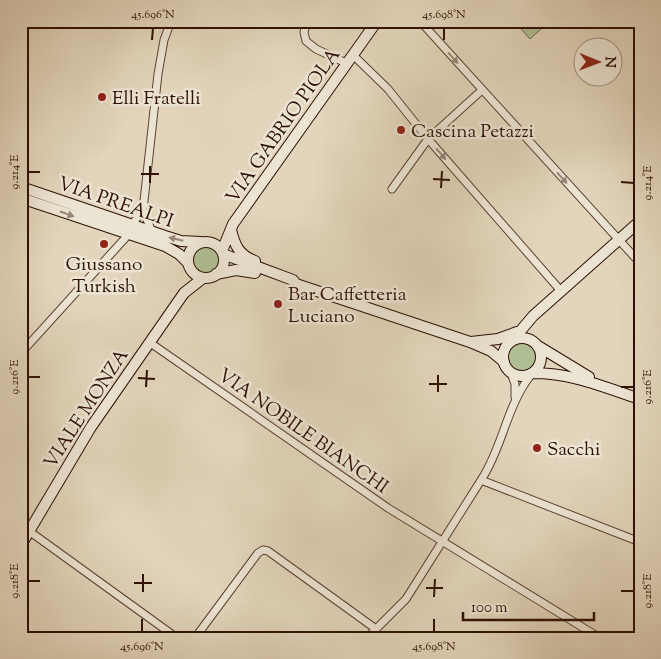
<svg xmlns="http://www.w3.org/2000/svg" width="661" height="659" font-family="'Sorts Mill Goudy',serif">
  <rect width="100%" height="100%" fill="#e2d5bb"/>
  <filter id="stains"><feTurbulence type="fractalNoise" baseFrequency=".004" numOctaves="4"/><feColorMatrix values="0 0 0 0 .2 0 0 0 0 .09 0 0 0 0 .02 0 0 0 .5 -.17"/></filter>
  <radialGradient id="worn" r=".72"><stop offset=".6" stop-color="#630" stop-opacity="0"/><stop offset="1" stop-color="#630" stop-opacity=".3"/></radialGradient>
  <!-- green -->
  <path fill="#afbe93" stroke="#6f674c" d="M514,21H550L530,39Z
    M190 259a15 15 0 1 1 30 0a15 15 0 1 1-30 0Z
    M508 357a14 14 0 1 1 28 0a14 14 0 1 1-28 0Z"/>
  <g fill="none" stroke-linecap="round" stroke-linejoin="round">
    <defs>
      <path id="street" d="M307,21L304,32L306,41L316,49L346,63
        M420,21L640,263
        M353,55L388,89L428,139L561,291
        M392,189L428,139L482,90
        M131,226L143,210
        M152,232L143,210L158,74L164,40L171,21
        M149,342L388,508L600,638
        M21,353L128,235
        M511,373L515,384V397
        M481,480L640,542
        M29,531L177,638
        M195,638L258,553L263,550L268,551L376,629
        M367,638L406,599L483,477C503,445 507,405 531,375"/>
      <path id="secondary" d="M21,187L165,236L181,241L201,242
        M21,198L165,246L179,254L188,263
        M231,230C235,246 239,255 255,261
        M188 260a18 18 0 1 1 36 0a18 18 0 1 1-36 0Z
        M222,251L233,224L377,21
        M223,254L293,280L296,284L470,342L491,351L504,362
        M216,274L236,270L255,273
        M503 357a19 19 0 1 1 38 0a19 19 0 1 1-38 0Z
        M512,341L533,316L640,221
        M471,342L498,339L517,332
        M538,346L589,377
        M533,373C572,373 604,387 640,399
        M21,545L91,427L184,293L203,278"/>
    </defs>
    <!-- street casing -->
    <use href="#street" stroke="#5c4132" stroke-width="9"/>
    <!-- secondary casing -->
    <use href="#secondary" stroke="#2f1005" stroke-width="12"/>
    <!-- street -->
    <use href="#street" stroke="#ece4d3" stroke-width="7"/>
    <!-- secondary -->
    <use href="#secondary" stroke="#ece4d3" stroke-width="10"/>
  </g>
  <!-- one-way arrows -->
  <defs><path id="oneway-solid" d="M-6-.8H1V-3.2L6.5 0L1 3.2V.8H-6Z" transform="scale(1.25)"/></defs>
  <g fill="#978576">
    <use href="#oneway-solid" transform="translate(453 58) rotate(48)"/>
    <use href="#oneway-solid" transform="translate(441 154) rotate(49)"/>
    <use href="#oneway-solid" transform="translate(562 178) rotate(48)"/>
    <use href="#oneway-solid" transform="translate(67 214) rotate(19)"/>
    <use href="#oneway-solid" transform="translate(176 239) rotate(-167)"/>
  </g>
  <!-- ticks -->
  <path fill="none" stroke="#2f1005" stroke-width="2" d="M152,40L153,28M444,40V28M28,172H40M141,174H159M433,179L450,180M621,182L634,183M150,183V166M441,188L442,171M28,377H40M138,378L155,379M429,384H447M146,387L147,370M621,387H634M438,392V375M28,581H40M134,583H152M426,588H443M621,591H634M143,592V574M434,597L435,579M142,632V619M434,632V619"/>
  <!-- markers -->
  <g fill="#8f2418" stroke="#ece4d3" stroke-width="2">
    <circle cx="102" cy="97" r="5"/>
    <circle cx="401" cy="130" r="5"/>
    <circle cx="104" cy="244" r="5"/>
    <circle cx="278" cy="304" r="5"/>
    <circle cx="537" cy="448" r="5"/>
  </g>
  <g text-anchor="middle" stroke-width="5" stroke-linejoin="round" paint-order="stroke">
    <!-- poi labels -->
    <g font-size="19" fill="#2f1005" stroke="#ece4d3" text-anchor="start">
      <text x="112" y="104">Elli Fratelli</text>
      <text x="411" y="137">Cascina Petazzi</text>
      <text x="104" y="270" text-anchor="middle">Giussano<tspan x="104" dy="22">Turkish</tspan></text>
      <text x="288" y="300">Bar Caffetteria<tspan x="288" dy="22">Luciano</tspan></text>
      <text x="547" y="455">Sacchi</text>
    </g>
    <!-- street labels -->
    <g font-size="19" fill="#2f1005" stroke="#ece4d3">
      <text transform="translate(282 125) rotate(-55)" y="7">VIA GABRIO PIOLA</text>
      <text transform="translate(116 201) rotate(19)" y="7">VIA PREALPI</text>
      <text transform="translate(85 408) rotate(-57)" y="7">VIALE MONZA</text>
      <text transform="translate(304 430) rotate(35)" y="7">VIA NOBILE BIANCHI</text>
    </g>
  </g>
  <!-- margin -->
  <rect width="661" height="659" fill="none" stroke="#e2d5bb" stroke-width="55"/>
  <!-- north arrow -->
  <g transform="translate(598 62) rotate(91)"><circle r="24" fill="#ece4d3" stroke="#a08f81"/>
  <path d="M0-4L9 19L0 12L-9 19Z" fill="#8f2418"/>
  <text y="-8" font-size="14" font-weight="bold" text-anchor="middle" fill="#2f1005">N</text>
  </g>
  <!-- scale -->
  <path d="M463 612v8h131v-8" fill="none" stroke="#2f1005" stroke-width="2.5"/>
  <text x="471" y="612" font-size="15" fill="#2f1005" stroke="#ece4d3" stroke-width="4" paint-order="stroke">100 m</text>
  <rect x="28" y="28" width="606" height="604" fill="none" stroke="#2f1005" stroke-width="2"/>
  <g font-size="12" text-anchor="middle" fill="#2f1005">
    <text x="153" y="18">45.696°N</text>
    <text x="444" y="18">45.698°N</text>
    <text transform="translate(14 172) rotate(-90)" y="4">9.214°E</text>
    <text transform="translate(647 183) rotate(-90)" y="4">9.214°E</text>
    <text transform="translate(14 377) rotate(-90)" y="4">9.216°E</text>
    <text transform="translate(647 387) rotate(-90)" y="4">9.216°E</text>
    <text transform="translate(14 581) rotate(-90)" y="4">9.218°E</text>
    <text transform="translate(647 591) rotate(-90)" y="4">9.218°E</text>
    <text x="142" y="650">45.696°N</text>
    <text x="434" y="650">45.698°N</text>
  </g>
  <rect width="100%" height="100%" filter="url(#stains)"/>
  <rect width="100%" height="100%" fill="url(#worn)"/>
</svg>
